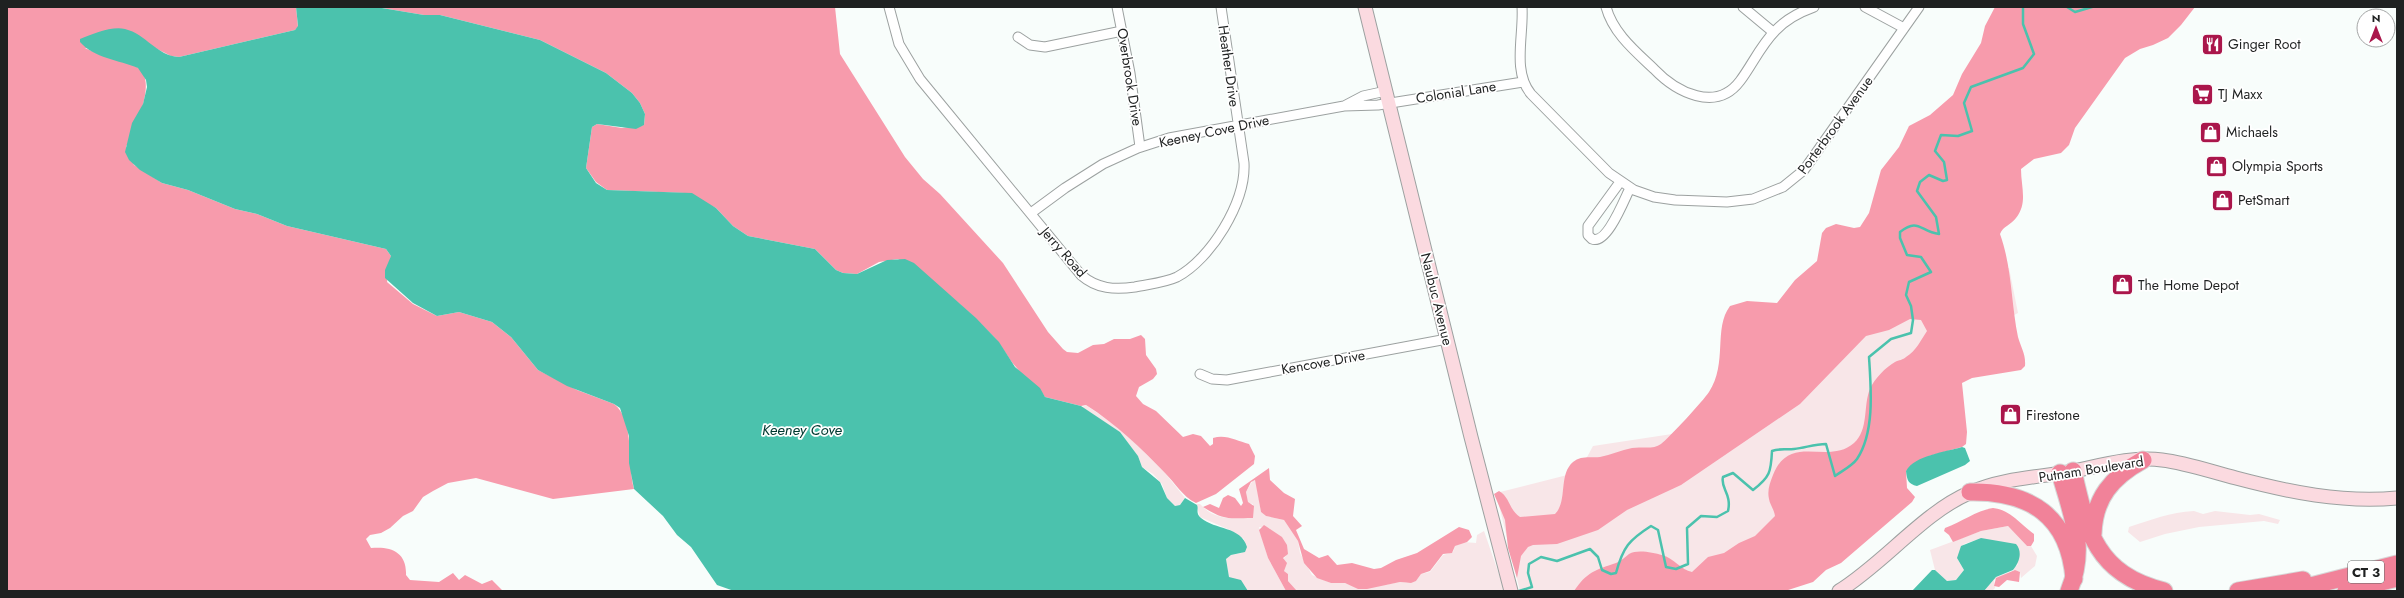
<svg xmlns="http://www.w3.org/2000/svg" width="2404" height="598" font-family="Jost,sans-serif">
  <rect width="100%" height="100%" fill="#f8fdfb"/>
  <!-- green -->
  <path fill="#f8e6e8" d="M2009,268L2018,313L1983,331L1775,591H1520L1496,493L1579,472L1593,446L1672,434L1749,353L1774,312Z
    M1086,405L1123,431L1165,473L1185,498L1180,505L1175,506L1167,498L1162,484L1153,474L1142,467L1138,456L1120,432L1081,408Z
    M1253,480L1256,481L1261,512L1266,516L1284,520L1298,541L1300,553L1312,575L1331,583H1345L1362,589L1400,582L1407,583L1416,581L1421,574L1430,572L1443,555L1453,552L1455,546L1464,542L1476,543L1477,535L1484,531L1504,589L1507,591H1297L1288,581V574L1284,571L1283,559L1286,556L1285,543L1269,528L1259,527L1268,558L1286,591H1248C1242,580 1240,581 1229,578L1226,558L1231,555L1242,553L1244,539L1230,530L1200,517L1196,504H1200C1218,523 1231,516 1252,518L1253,504L1248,503L1246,492Z
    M2194,511L2203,514L2215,511L2250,515L2259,514L2280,520L2278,524L2264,521L2199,527L2165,534L2140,542L2128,532L2129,527C2151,520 2170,512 2194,511Z
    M2008,526L2027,546H2031L2037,556L2035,566L2021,578L2020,572L2013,570L2018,564L1976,540L1964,544L1958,560L1964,570L1956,580L1947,581L1935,570L1930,550L1981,531Z
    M2010,572L1994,580L1995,588L1992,591H1984L1996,577Z"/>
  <!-- forest -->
  <path fill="#f79bac" d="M7,7H296L298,27L295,30L179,57L171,56L155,48H85C102,57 122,58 137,67C159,80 134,130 126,147L134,165L162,183L188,190L235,209L257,214L287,226L386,249L391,256L387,282L413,304L437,316L459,312L492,322L511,337L538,370L577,390L614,404C635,420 627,463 634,489L553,499L476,478L448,483L433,491L423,497L413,511L403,516L390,528L381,533L370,535L366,539L371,548C391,546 407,552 406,575L410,580L439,582L453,573L459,580L465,575L482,584L492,580L503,591H7Z
    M376,7H835L840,54L905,157L923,179L940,194L1003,263L1048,332L1063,349L1067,352L1078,353L1093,345L1104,344L1114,339H1130L1141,335L1145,339L1146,355L1156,369L1157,374L1153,379L1139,387L1136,396L1143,404L1156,411L1183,437L1193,434L1201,436L1210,446L1213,444V438C1226,434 1237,441 1249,444L1255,456L1254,464L1216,494L1196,503C1182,496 1176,484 1165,473C1141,448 1116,424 1086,405L1081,406L1045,397C1038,385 1025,379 1016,367C1007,357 1002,345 992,335C964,305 933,281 898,259L879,262L857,274L843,273L836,270L815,249L748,236L733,226L716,208L685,193L607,190L596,182L586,168L592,127L597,124L622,128L644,125L645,114L640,103L632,93L606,73L540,40L440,15H424Z
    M1995,7H2195L2181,25L2168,38L2153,45L2140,49L2125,58L2075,128L2069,145L2061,153L2034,159L2021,169C2021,187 2028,203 2016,218C2011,225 2003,226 2000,234C2012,267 2011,303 2018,337C2021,348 2026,354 2025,366L2021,370L1972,378L1962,383L1967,432L1966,444L1962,447L1929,456L1906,471L1907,488L1915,497L1912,502L1841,563L1826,570L1813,582L1785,591H1574C1587,572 1595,570 1616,563C1621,561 1625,557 1629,554C1638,549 1653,553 1662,555C1674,558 1681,570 1692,572L1708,557L1724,553L1739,543L1755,536L1775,516C1774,509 1770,505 1769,499C1767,490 1770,483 1773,475C1790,432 1828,466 1854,443C1869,430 1863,405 1870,389C1874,379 1886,367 1895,362C1899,360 1903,360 1906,357C1916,351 1921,340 1927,331L1921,320L1910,319L1889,330L1866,336L1800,404L1681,485L1627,510L1598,530L1557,544L1533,545L1528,547L1521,556L1517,578L1508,548L1505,520L1494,494L1499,491C1510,497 1509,510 1520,517L1555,514C1568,501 1558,475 1573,462C1581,455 1591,458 1600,457C1611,455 1621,450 1632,448C1641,446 1653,450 1661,444C1669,438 1703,401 1709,392C1728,363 1713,329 1730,306L1747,301L1777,303L1795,280L1817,261L1822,233L1826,228L1836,224L1854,228L1860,227L1869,213L1881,170L1899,147L1909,126L1930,115L1953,95L1962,74L1981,43L1985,26Z
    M1269,468L1270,480L1284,493L1295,499L1293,516L1302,526L1296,530L1304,549L1319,558L1328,555L1337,565L1352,563L1374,569L1381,568L1396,560L1417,553L1459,527L1469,530L1472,537L1467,542L1455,546L1452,553L1443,554L1430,571L1421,574L1416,581L1411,583L1400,582L1367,589H1358L1345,583H1331L1317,578L1304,563L1298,541L1284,520L1266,516L1261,512L1255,480L1251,482L1246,492L1248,502L1254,506L1253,518C1229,518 1225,521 1203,507L1210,504L1219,508L1223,498L1228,495L1235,498L1241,506L1243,503L1239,489Z
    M1993,508C2011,510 2020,524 2034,534V541L2031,546H2027L2008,526L1981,531L1953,542L1949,535L1944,531L1945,528C1962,522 1975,511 1993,508Z
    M1264,525L1282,537L1287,545L1288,554L1283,558L1287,563L1284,571L1288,574V581L1297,591H1286L1268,558L1259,530Z
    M2015,570L2020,572L2019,582L2007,580L1999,587L1994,586L1996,578Z"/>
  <!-- water -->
  <path fill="#4bc2ad" d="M296,7H376L424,15H440L540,40L606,73L632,93L640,103L645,114L644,125L636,129L597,124L592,127L586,168L596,183L607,190L692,193L716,208L733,226L748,236L815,249L836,270L843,273L857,274L887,260L905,259L914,263L976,318L999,342L1015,367L1040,388L1045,397L1081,406L1120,432L1138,456L1142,467L1160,482L1167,498L1175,506L1180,505L1185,498L1197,505C1199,509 1195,513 1201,518C1215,530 1241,526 1247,547L1245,552L1231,555L1226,559L1229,577L1241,580L1248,591H734L717,585L691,547L677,535L663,516L634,489L629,463V436L620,408L614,404L567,386L538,370L511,337L492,322L459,312L437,316L413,303L385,278V270L391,256L386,249L287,226L257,214L235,209L188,190L162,183L140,170L129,160L125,152L132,123L143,104L147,87L146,80L138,68C119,60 94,58 80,42V39C93,34 111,26 125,29C146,34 157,56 179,57L295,30L298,26Z
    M1962,447L1965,448L1970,461L1965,465L1917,486C1908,484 1907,480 1906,471C1915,455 1946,452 1962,447Z
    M1981,538L2016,544C2023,552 2019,563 2013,570L1996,577L1984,591H1912L1932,570H1935L1947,581L1956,580L1964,570L1957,558L1961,546Z"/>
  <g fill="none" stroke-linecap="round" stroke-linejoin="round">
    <!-- stream -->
    <path stroke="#4bc2ad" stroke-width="2.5" d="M2067,7L2075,12L2092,7
      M1519,591L1532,587L1528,573L1529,564L1541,557L1557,561L1590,549L1598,557L1602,570L1611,574L1616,573C1623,547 1629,540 1651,526L1658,530L1666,567L1676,569L1688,564L1687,528L1701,516L1717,517L1728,511C1732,494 1720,488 1723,477L1733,473L1753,490C1770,477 1771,472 1772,451C1780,448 1786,450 1794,449C1805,448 1814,444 1826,444L1835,476C1842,471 1852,466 1857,459C1875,432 1871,388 1869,357L1891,339L1911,333L1913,320L1911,306L1906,295L1909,282L1931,272L1921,257L1907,255L1900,238V232C1919,217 1920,232 1939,234L1936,217L1917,191L1920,182L1929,175L1943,181L1947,180L1944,162L1935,151L1941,135L1958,136L1972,131L1964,103L1971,87L2023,68L2034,54L2023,24V7"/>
    <defs>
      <path id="street" d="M889,7L899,44L920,79L1081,275C1097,289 1115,290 1135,287C1149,284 1164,283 1177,277C1211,259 1246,202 1244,163L1221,7
        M1117,7L1130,73L1140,147
        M1522,7C1524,35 1512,71 1531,94L1609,173L1634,190L1654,197L1675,200L1727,202L1753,199L1783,187L1804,170L1919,7
        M1606,7C1613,33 1635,51 1654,69C1676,92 1716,113 1740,81C1752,65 1761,45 1775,31C1785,20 1800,12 1814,7
        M1743,7L1773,32
        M1865,7L1904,28
        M1018,37L1030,45L1045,47L1122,31
        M1344,106L1363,96L1386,91
        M1620,182L1588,226V235L1592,239C1607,245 1624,200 1630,188
        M1031,213L1065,188L1103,164L1138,148L1169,138L1344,106L1378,105L1523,82
        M1200,374L1212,379L1227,380L1447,339"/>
      <path id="secondary" d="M1365,7L1471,437L1511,591
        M1839,591C1883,564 1923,513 1969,493C1999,479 2037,477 2069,472C2099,466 2132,456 2162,460C2187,463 2212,472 2236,478C2289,492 2341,503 2397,498"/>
      <path id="highway" d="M2073,471C2087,532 2096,574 2164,591
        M2060,473C2072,516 2087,547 2069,591
        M1970,492C2030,491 2069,516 2074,579
        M2093,534C2094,498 2112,477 2143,460
        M2238,591L2303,580
        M2291,591L2397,564
        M2346,591L2397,578"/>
    </defs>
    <!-- street casing -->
    <use href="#street" stroke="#9ca1a0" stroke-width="11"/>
    <!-- secondary casing -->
    <use href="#secondary" stroke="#9ca1a0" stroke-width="15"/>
    <!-- highway casing -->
    <use href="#highway" stroke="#d7d7d7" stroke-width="19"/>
    <!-- street -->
    <use href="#street" stroke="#fff" stroke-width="9"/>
    <!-- secondary -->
    <use href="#secondary" stroke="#fbdae0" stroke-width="13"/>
    <!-- highway -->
    <use href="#highway" stroke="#f18299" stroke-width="17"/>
  </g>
  <!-- icons -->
  <defs>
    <symbol id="restaurant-square" viewBox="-11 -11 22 22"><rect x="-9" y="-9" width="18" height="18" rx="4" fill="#aa164b" stroke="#fff"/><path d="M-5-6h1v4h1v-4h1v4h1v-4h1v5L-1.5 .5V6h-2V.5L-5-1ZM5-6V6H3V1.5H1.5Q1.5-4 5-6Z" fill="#fff"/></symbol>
    <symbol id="supermarket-square" viewBox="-11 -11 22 22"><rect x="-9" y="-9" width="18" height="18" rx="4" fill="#aa164b" stroke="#fff"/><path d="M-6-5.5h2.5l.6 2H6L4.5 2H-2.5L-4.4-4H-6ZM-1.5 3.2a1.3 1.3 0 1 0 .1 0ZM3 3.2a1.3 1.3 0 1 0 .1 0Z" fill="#fff"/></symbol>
    <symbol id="shop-square" viewBox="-11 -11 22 22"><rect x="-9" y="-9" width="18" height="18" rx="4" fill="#aa164b" stroke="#fff"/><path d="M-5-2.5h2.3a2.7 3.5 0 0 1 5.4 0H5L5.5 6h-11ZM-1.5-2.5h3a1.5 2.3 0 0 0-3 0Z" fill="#fff"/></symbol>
  </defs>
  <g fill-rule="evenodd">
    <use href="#restaurant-square" x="2200" y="32" width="25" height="25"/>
    <use href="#supermarket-square" x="2190" y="82" width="25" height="25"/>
    <use href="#shop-square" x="2198" y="120" width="25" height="25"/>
    <use href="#shop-square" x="2204" y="154" width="25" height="25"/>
    <use href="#shop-square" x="2210" y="188" width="25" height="25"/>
    <use href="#shop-square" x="2110" y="272" width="25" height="25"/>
    <use href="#shop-square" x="1998" y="402" width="25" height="25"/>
  </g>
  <g text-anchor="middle" stroke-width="3.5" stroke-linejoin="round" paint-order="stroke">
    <!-- shield labels -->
    <rect fill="#fff" stroke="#626464" stroke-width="1" x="2348" y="561" width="36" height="22" rx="3"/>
    <g font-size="13" font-weight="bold" fill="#1f2121">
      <text x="2366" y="577">CT 3</text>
    </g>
    <!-- poi labels -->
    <g font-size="14" fill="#1f2121" stroke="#fff" text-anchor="start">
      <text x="2228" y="49">Ginger Root</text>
      <text x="2218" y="99">TJ Maxx</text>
      <text x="2226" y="137">Michaels</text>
      <text x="2232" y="171">Olympia Sports</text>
      <text x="2238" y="205">PetSmart</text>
      <text x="2138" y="290">The Home Depot</text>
      <text x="2026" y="420">Firestone</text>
    </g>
    <!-- street labels -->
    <g font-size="14" fill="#1f2121" stroke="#fff">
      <text transform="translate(1229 66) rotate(82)" y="5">Heather Drive</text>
      <text transform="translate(1130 77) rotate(81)" y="5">Overbrook Drive</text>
      <text transform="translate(1456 92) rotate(-9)" y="5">Colonial Lane</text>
      <text transform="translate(1835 125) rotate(-54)" y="5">Porterbrook Avenue</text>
      <text transform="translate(1214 131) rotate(-12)" y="5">Keeney Cove Drive</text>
      <text transform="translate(1064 252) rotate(49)" y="5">Jerry Road</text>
      <text transform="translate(1437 299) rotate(76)" y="5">Naubuc Avenue</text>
      <text transform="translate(1323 362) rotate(-10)" y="5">Kencove Drive</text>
      <text transform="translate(2091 469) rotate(-9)" y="5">Putnam Boulevard</text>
    </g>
    <!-- water labels -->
    <g font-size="15" font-style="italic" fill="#003930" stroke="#fff">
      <text x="802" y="435">Keeney Cove</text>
    </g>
  </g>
  <!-- border -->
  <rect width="2404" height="598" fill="none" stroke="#1f2121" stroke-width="16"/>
  <!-- north arrow -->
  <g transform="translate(2376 28)"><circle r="19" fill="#ffffff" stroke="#a5a6a6"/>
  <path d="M0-3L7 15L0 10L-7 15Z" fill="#aa164b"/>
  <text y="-6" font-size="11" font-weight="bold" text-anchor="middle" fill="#1f2121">N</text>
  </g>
</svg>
